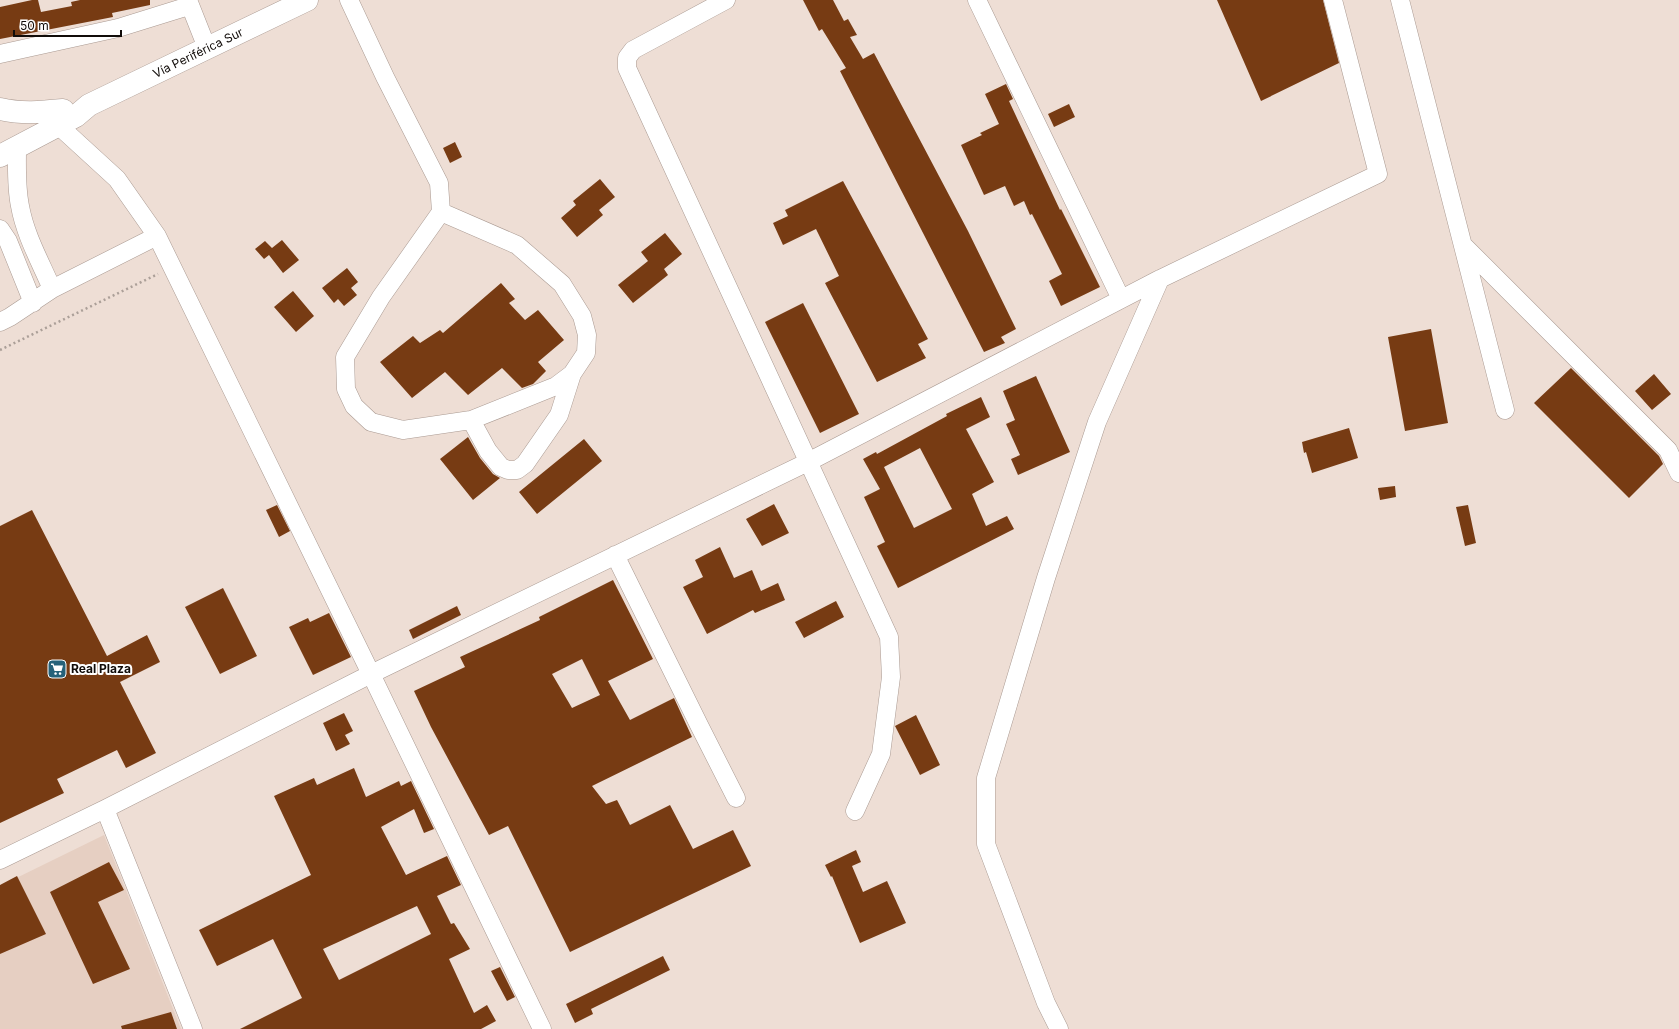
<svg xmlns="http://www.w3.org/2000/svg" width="1679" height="1029" font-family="Inter,sans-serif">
  <rect width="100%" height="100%" fill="#eeded5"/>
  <!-- built -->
  <path fill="#e6cfc2" d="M104,835L181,1029H0V886Z"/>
  <!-- building -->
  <path fill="#773b13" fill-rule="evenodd" d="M32,0H38L41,12L72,6L71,2L80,0H150V5L112,13L113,17L0,39V7Z
    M803,0H833L844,21L848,19L857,35L850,37L863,59L874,53L968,231L1016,329L1001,337L1005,343L984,352L840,71L846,68L822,29L819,31Z
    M1217,0H1323L1339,63L1261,101Z
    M1006,84L1013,99L1009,101L1060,210L1061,209L1100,287L1061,306L1049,281L1062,274L1032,214L1030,215L1024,201L1014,206L1005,186L984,195L961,145L982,135L980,133L999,124L985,94Z
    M1069,104L1075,117L1054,127L1048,114Z
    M455,142L462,157L450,163L443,148Z
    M600,179L615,197L599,210L603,215L577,237L561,218L576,205L573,201Z
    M843,181L928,339L918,344L926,358L877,382L825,283L839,276L816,229L783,245L773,223L788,216L785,210Z
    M665,233L682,254L664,269L668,275L633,303L618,285L648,261L641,252Z
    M282,240L299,260L283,273L269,255L264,259L255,249L265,241L272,248Z
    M347,268L358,282L351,288L357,295L344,306L338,299L334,303L322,288Z
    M501,283L515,299L509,303L525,320L538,310L564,340L538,362L546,371L533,384L522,388L502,368L468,395L445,372L412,398L380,362L413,336L420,343L440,330L443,333Z
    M293,291L314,316L296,332L274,307Z
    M803,303L859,414L820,433L765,322Z
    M1431,329L1448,423L1405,431L1388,337Z
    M1571,368L1659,456L1663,464L1629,498L1534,403Z
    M1654,374L1671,394L1652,410L1635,391Z
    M1036,376L1070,452L1018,475L1011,459L1020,455L1006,424L1015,420L1003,391Z
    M981,397L990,417L966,429L994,482L972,494L986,526L1007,516L1014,529L898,588L877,546L885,542L864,497L880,489L863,459L876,452L877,454L947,416L946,414ZM920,448L952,509L914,528L884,467Z
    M1349,428L1358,458L1312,473L1306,452L1304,453L1302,442Z
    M468,437L480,458L493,474L500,478L473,500L440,459Z
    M584,439L602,461L537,514L519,492Z
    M1395,486L1396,497L1380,500L1378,488Z
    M774,504L789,533L762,546L746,519Z
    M277,505L290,531L279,537L266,510Z
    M1468,505L1476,543L1465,546L1456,507Z
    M32,510L107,656L147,635L160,662L120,682L156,753L126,768L117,750L57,779L64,793L0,823V526Z
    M720,547L734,578L752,570L761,591L778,583L785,600L755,613L753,610L707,634L683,587L703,577L695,560Z
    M613,580L653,659L608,681L630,720L674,698L692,737L592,786L606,804L617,800L630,825L670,805L693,849L733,830L751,866L570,952L508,826L489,835L431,727L414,691L465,667L460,657L540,620L539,617ZM582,659L600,695L572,708L552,674Z
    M223,588L257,656L220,674L185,607Z
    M836,601L844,617L804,638L795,622Z
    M457,606L461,615L413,639L409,630Z
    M329,613L351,657L313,675L289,627L308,618L310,622Z
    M344,713L353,731L345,735L350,744L336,751L323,723Z
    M916,715L940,765L920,775L895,726Z
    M354,768L366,797L399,781L401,786L411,781L434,829L424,833L414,809L381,827L406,875L447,856L461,885L437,896L451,924L454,923L470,949L449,959L474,1013L487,1005L496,1021L481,1029H240L302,998L273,939L217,966L199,930L311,875L274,796L314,778L317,785ZM417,906L431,934L339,980L323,949Z
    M856,850L861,862L852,866L863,892L887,881L906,923L860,943L832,876L831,877L825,865Z
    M109,862L124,890L98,902L130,969L93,984L50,892Z
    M17,876L46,934L0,954V885Z
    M663,956L670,970L591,1009L593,1014L575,1023L566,1004Z
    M500,967L515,997L507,1001L491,971Z
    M171,1012L177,1029H122L121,1026Z"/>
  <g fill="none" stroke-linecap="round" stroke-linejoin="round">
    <defs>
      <path id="minor" d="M188,0L207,48
        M349,0L385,77L439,183L441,212L381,297L345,357L346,389L354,406L371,422L403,430L471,420L556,386L572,374L586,353L587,335L582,316L562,284L517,245L441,212
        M726,0L633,50L627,58V68L889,637L891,677L881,754L855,811
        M977,0L1121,299
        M1400,0L1505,410
        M0,54L118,28L189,6
        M58,125L117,179L157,236L371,674L542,1029
        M17,147C17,167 16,187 20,206C25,235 41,263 52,289
        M0,229L8,241L33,303
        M1463,245L1668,450L1679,473
        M0,322L10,317L52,289L157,236
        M471,420L488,451L501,467L508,470H517L525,464L559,415L572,374
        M615,555L699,725L736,798
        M105,809L193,1029
        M0,860L105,809L371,674L808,462L1160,279L1378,174L1333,0
        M1059,1029L1046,1003L986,844V778L1046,578L1097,422L1160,279"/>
      <path id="highway" d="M0,109C21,114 42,112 63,110
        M0,156L76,116L89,105L307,0"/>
    </defs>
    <!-- minor casing -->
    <use href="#minor" stroke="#aa9a92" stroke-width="19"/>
    <!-- highway casing -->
    <use href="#highway" stroke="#aa9a92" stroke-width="23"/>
    <!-- path -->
    <path stroke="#ab9f98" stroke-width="2.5" stroke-dasharray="2 3" stroke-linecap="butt" d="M0,350L158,274"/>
    <!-- minor -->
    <use href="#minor" stroke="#fff" stroke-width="18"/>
    <!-- highway -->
    <use href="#highway" stroke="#fff" stroke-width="22"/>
  </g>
  <!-- icons -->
  <defs>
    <symbol id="supermarket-square" viewBox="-11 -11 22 22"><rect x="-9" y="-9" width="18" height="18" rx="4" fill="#26627a" stroke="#fff"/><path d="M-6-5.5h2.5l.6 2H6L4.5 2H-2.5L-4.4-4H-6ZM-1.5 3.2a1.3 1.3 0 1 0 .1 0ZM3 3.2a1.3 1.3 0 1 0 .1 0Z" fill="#fff"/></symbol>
  </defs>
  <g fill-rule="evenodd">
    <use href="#supermarket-square" x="46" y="658" width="22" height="22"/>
  </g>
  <g text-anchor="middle" stroke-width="4" stroke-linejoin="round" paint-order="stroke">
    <!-- street labels -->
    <g font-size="12" fill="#110c09" stroke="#fff">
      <text transform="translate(198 53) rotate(-26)" y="4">Vía Periférica Sur</text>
    </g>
    <!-- poi labels -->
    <g font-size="12" font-weight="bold" fill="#110c09" stroke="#fff" text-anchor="start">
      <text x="71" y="673">Real Plaza</text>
    </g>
  </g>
  <!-- scale -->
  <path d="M14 30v6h107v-6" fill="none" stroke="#110c09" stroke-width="2"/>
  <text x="20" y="30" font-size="12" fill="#110c09" stroke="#ffffff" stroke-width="3" paint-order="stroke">50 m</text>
</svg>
